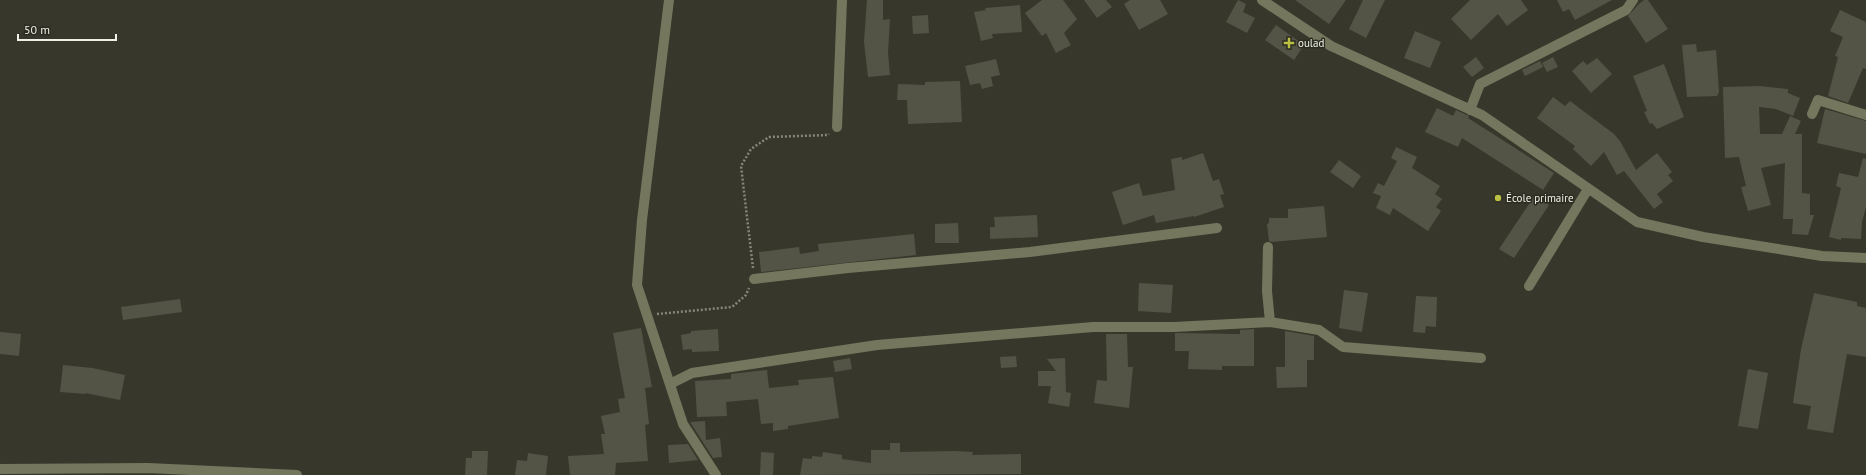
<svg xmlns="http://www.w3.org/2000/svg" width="1866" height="475" font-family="'PT Sans',sans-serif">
  <rect width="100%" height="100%" fill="#37382b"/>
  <!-- building -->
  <path fill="#535446" d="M867,0H883V20L890,19L888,53L890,75L868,77L864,42Z
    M1042,0H1063L1077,19L1064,33L1071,45L1056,53L1046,33L1042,36L1025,13Z
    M1084,0H1106L1112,7L1097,18Z
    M1130,0H1160L1168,14L1139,30L1124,4Z
    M1238,0L1246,4L1243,12L1255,18L1247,33L1226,22Z
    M1295,0H1346L1329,24Z
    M1363,0H1385L1366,38L1349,29Z
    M1470,0H1521L1528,10L1507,26L1498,14L1471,40L1451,19Z
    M1557,0H1612L1575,20L1569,9L1563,12Z
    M1644,0H1648L1668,29L1646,43L1628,16L1638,5Z
    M1020,5L1022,32L992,34L993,38L981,41L974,12L986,10L985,8Z
    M1840,10L1866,22V69L1863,68L1848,103L1828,96L1838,57L1835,56L1843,37L1830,31Z
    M928,15L929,33L913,34L912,16Z
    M1276,25L1304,45L1294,60L1265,40Z
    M1415,31L1441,42L1430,68L1404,58Z
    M1696,44L1697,52L1716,50L1719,92L1717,96L1687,97L1682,45Z
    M1476,57L1484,68L1472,77L1463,67Z
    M1553,57L1558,67L1547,72L1542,63Z
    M1597,58L1612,74L1591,93L1572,71L1583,61L1587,65Z
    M996,59L1000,75L991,77L993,86L982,89L980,83L970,85L965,66Z
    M1540,61L1543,67L1525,76L1522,70Z
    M1664,64L1684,117L1657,129L1652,123L1650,124L1644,112L1647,111L1633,76Z
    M960,81L962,122L908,124L907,100H897L898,84L925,85V82Z
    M1760,86L1788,89V93L1800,98L1793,116L1776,109L1759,107L1760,134H1782L1790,116L1801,121L1795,134H1802V193L1810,194V215H1814L1808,235L1792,234L1793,219H1783L1785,163L1761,168L1771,205L1748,211L1741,187L1746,186L1739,157L1725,158L1723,87Z
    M1553,97L1565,106L1570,101L1614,134L1620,141L1636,170L1657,153L1672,172L1668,175L1673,181L1657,194L1663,202L1654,209L1624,171L1617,175L1604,152L1591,166L1573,149L1575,146L1537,118Z
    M1437,108L1453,116L1456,110L1469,116L1468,118L1554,173L1543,190L1462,138L1458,147L1425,132Z
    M1825,109L1866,121V154L1817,143Z
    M1396,147L1417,157L1412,168L1440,186L1435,194L1442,199L1436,207L1441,211L1428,231L1393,208L1390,215L1376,208L1381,196L1373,193L1378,183L1384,186L1397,161L1391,158Z
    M1203,153L1213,181L1219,179L1224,194L1220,195L1224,207L1194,217V216L1156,223L1154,215L1123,225L1112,192L1139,183L1143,196L1175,190L1171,159L1182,157V160Z
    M1863,158L1866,159V207L1862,222L1861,239L1841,238V240L1829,237L1841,188L1836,186L1839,173L1858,177Z
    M1339,160L1361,176L1353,188L1330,172Z
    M1535,195L1549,205L1514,258L1499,249Z
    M1324,206L1327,237L1272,242L1269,241L1267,224L1269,223V218H1288V209Z
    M1037,215L1038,237L990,239V227H995L994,217Z
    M958,223L959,243H935V224Z
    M914,234L916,255L761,272L759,252L799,247L800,254L819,251L818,244Z
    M1139,283L1173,285L1171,313L1138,311Z
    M1344,290L1368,293L1362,332L1339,328Z
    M1814,293L1857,302V306L1866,308V357L1847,354L1833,433L1807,429L1811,406L1793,403L1801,349Z
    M1416,296L1437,297L1436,327L1426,326L1425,333L1413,332Z
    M180,299L182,312L123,320L121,307Z
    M641,328L652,387L645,388L649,424L645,425L648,461L616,463L615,475H570L568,456L604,454L601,434H605L601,416L620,412L618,399L625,398L613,333Z
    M718,329L719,351L692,352V349L683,350L681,335L691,333V331Z
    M1254,329V366H1222V370L1188,369L1189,351H1175V333L1240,334V330Z
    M1285,331L1314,336V360H1307V387L1277,388L1276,367H1285Z
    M0,332L21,334L19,356L0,354Z
    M1106,334H1127L1128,367H1133L1129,408L1094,403L1097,380L1107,381Z
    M1016,356L1017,367L1001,368L1000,357Z
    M850,358L852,369L835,372L833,361Z
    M1065,358L1066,392L1071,393L1069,407L1048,403L1051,386H1038V371H1056L1047,359Z
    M63,365L92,368L125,375L120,400L85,393V394L60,392Z
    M1748,369L1768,373L1758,429L1738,426Z
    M767,370L769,388L799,385L798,380L833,377L839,418L788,426V429L773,431V423L761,424L758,399L726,402L727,416L697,417L695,381L731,379V374Z
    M705,421L706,440L720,438L722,457L713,458L690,422Z
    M890,443H900V452L955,451L973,452L972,455L1021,454V474L800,475L803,458L812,459V456L822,457L823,452L842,455V459L871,463V450H890Z
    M688,444L698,460L669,463L668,445Z
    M472,451H488L487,475H465L466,458H472Z
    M761,452L774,453L773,475H760Z
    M528,453L548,456L546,475H515L517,460L527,461Z"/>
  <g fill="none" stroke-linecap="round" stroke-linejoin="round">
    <!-- path -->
    <path stroke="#86877c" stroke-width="2.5" stroke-dasharray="2 2" stroke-linecap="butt" d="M753,268L741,166L751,149L769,137L828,135L829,134
      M657,314L732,307L746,295L749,288"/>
    <!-- minor -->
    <path stroke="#75765e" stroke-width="10" d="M669,0L642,220L637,285L683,424L716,475
      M1262,0L1331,46L1482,115L1637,222L1703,237L1822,256L1866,258
      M1470,110L1480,84L1626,10L1633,0
      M1812,114L1818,100L1866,115
      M837,127L842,0
      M1268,247L1267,291L1270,322
      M754,279L848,268L1030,252L1217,228
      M1529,286L1588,189
      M670,384L692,373L877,345L1093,327H1174L1270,322L1319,330L1343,347L1481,358
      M0,469L148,468L297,475"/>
  </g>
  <!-- markers -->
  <g fill="#bbc044" stroke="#2c2d21" stroke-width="1.5">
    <path d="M1287 37h4v4h4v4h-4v4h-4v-4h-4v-4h4z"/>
    <circle cx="1498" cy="198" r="4"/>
  </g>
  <g text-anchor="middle" stroke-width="3" stroke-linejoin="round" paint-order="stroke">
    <!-- poi labels -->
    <g font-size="11" fill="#f0f0e8" stroke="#2c2d21" text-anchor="start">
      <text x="1298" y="47">oulad</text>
      <text x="1506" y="202">École primaire</text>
    </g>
  </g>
  <!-- scale -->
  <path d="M18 34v6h98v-6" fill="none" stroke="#f0f0e8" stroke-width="2"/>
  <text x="24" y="34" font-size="12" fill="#f0f0e8" stroke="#2c2d21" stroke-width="3" paint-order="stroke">50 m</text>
</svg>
